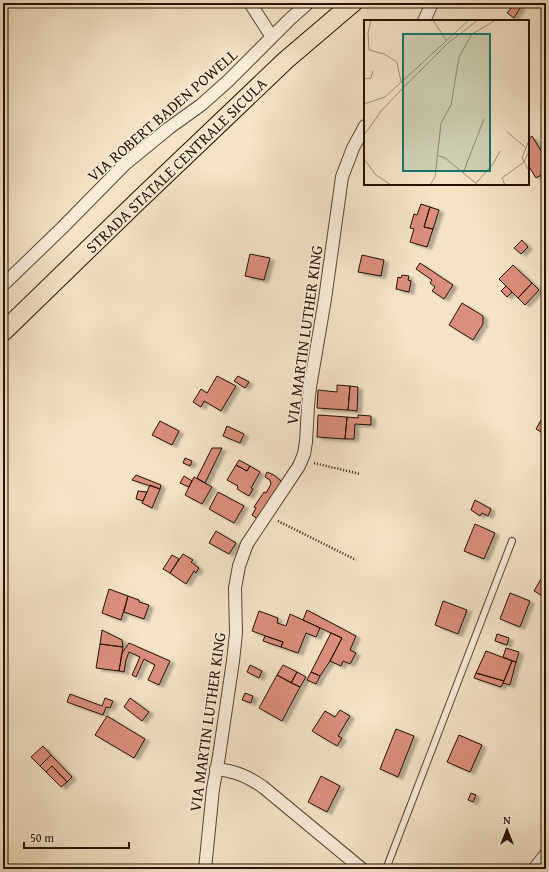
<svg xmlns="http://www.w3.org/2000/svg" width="549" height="872" font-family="'Gentium Book Plus',serif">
  <defs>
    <filter id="shadow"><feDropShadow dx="4.5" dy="2.5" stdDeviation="1" flood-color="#0004"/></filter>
  </defs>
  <rect width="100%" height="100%" fill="#f4e3c6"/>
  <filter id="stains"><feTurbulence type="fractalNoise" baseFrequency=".005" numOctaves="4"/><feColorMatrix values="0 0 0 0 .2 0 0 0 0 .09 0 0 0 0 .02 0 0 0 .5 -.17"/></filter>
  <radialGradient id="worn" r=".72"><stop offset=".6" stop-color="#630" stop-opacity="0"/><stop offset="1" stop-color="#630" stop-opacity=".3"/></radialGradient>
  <!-- building -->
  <path fill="#db8e7b" stroke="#251101" filter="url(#shadow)" d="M515,3H520L522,5L514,18L507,13Z
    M532,136L543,154L546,152V172L536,178L528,165V139Z
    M421,204L430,207L424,227L433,229L427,247L410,242L414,229L410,228L414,214L417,215Z
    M430,207L439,210L433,229L424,227Z
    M522,240L528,247L521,254L514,248Z
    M250,254L270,258L264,280L245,276Z
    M362,255L384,260L381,276L358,272Z
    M420,263L453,285L444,299L432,291L435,287L430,283L432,280L416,269Z
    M513,265L532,283L518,298L499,279Z
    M402,275L409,276L408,280L411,281L409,292L396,289L398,277L401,278Z
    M532,283L539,290L525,305L518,298Z
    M506,286L512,292L507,297L501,291Z
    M462,303L483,316V324L473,340L449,325Z
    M217,376L236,386L221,411L204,401L201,407L193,402L201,389L207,393Z
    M238,376L249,382L245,388L234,381Z
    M337,385L350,386L348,410L317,408L318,390L337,392Z
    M350,386L358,387L357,411L348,410Z
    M318,415L347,417L345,439L317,437Z
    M358,415L371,416V425L355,424L354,439H345L347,417L358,418Z
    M541,420L546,423V435L536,429Z
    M160,421L179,431L172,445L152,435Z
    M227,426L244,434L240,443L223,436Z
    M212,448H222L205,483L197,478Z
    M185,458L192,461L190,466L183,463Z
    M239,460L250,466L247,471L236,465Z
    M236,465L247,471L250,466L260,472L251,488L253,489L249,496L237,489L238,486L227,480Z
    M267,472L274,475L281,481V485L259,520L252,515L256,508L254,507L264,492L266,493L271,484L270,480L265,477Z
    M136,475L161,485L160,489L132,480Z
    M184,476L192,481L189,487L180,483Z
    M194,477L212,487L202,504L185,495Z
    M150,485L160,489L152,508L142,503Z
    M138,491L147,492L143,501L136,499Z
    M218,492L244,506L234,523L209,509Z
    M475,500L491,509L488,516L482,513L480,516L471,510Z
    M475,524L495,533L484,559L464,551Z
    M216,531L236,543L229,554L209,543Z
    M183,554L193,560L191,562L199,568L196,573L194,571L186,584L170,573Z
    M172,555L179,559L170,573L163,569Z
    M541,579L546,582V585L541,595L534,591Z
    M109,589L128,596L121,620L102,613Z
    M510,593L530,601L520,627L500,619Z
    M128,596L139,600V602L149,605L144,619L124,612Z
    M443,601L467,610L458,634L435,625Z
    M307,610L356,636L350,650L356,653L350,664L343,661L341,666L330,661L342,638L303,620Z
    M259,611L278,618L277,623L286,626L290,614L320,628L316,637L306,633L298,653L281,647L283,642L252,631Z
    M102,630L122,640L123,647L100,644Z
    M331,633L342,638L330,661L320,676L311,672Z
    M497,634L509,638L507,645L495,641Z
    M265,636L283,642L281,647L263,641Z
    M129,643L170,661L159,685L148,680L155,665L144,659L136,677L132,675L140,657L129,652L126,660L124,672L119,671L122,653Z
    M100,644L123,647L119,671L96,668Z
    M506,648L519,652L516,662L503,657Z
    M486,651L512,661L504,681L476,673Z
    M512,661L516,662L510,685L503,683Z
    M250,665L262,671L259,678L247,672Z
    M283,665L297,672L291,683L277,675Z
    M297,672L306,677L300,687L291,683Z
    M311,672L320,676L316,684L307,680Z
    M476,673L504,681L501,687L474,678Z
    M277,675L300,687L282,721L259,708Z
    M245,693L253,696L251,703L242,700Z
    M70,694L102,706L105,698L113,701L110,708L106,707L103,715L67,702Z
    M130,698L149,712L142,721L124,707Z
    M340,710L350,716L338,736L342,738L337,746L312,731L325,711L335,717Z
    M107,716L145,739L134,758L95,735Z
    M396,729L414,736L398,777L380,769Z
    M459,735L482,745L470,772L447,762Z
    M43,746L51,755L40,766L31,757Z
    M51,755L72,777L67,782L52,766L46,772L40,766Z
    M52,766L67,782L61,787L46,772Z
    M321,776L340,786L327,812L308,802Z
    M471,793L476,795L473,802L468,800Z"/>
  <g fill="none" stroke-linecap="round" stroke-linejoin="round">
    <defs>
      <path id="service" d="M386,869L512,541"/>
      <path id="minor" d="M250,3L272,37
        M424,21L432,3
        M3,285L62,228L125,164L169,128L201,105L228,81L290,19L308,3
        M216,769C235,771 247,776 263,787L362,869
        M205,869L213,789L219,756L233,661L236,633L235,588L239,566L247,544L299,466L304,454L306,442L308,406L310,387L325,299L342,177L353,148L365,126
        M534,869L546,854"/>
      <path id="primary" d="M3,332L139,200L286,60L353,3"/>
    </defs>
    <!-- service casing -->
    <use href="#service" stroke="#594632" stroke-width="8"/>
    <!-- minor casing -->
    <use href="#minor" stroke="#594632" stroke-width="14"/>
    <!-- primary casing -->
    <use href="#primary" stroke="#251101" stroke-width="20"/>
    <!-- path -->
    <path stroke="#251101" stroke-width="2.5" stroke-dasharray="1 2" stroke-linecap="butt" d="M314,463L360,474
      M278,521L356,560"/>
    <!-- service -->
    <use href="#service" stroke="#f8edda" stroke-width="6"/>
    <!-- minor -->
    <use href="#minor" stroke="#f8edda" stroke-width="12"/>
    <!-- primary -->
    <use href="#primary" stroke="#f4e3c6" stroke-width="18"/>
  </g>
  <g text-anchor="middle" stroke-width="3" stroke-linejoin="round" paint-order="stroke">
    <!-- street labels -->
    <g font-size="16" fill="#251101" stroke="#f8edda">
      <text transform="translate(162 115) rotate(-41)" y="6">VIA ROBERT BADEN POWELL</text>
      <text transform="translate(176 165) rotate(-44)" y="6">STRADA STATALE CENTRALE SICULA</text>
      <text transform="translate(304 335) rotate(-82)" y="6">VIA MARTIN LUTHER KING</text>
      <text transform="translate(207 722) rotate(-82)" y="6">VIA MARTIN LUTHER KING</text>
    </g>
  </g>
  <!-- overview -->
  <g transform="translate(364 20)">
    <rect width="165" height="165" fill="#f4e3c6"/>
    <path fill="none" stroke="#a18f77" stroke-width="1" d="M7,0L4,13L5,30L20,34L33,42L37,62M69,0L82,20M0,59L7,58L9,51M0,84L21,77L105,0M143,112L161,127M0,115L18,90L40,67L84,23L114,0M165,120L158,138L165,151M73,135L81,138L114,165M0,139L12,155L27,165M99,153L120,99M112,163L129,144L136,131M66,165L71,157L77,103L87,85L95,37L108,14L132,0M141,165L138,158L160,142L165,131"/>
    <path fill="#0f766e" fill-opacity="0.15" stroke="#0f766e" stroke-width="2" d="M39,14H126V151H39Z"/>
    <rect width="165" height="165" fill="none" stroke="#251101" stroke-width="2"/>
  </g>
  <!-- margin -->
  <rect width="549" height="872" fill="none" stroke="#f4e3c6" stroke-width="16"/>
  <rect x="4" y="4" width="541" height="864" fill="none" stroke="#251101" stroke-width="2"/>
  <rect x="8" y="8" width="533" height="856" fill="none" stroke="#251101"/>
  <!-- north arrow -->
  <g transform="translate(507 830)" stroke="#f8edda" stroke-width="3" paint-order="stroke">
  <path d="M0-3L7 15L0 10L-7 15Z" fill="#251101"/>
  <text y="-6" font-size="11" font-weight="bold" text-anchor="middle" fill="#251101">N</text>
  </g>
  <!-- scale -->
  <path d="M24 842v6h105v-6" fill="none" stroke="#251101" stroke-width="2"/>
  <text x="30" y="842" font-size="12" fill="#251101" stroke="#f8edda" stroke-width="3" paint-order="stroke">50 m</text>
  <rect width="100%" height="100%" filter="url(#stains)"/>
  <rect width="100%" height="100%" fill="url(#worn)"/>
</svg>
